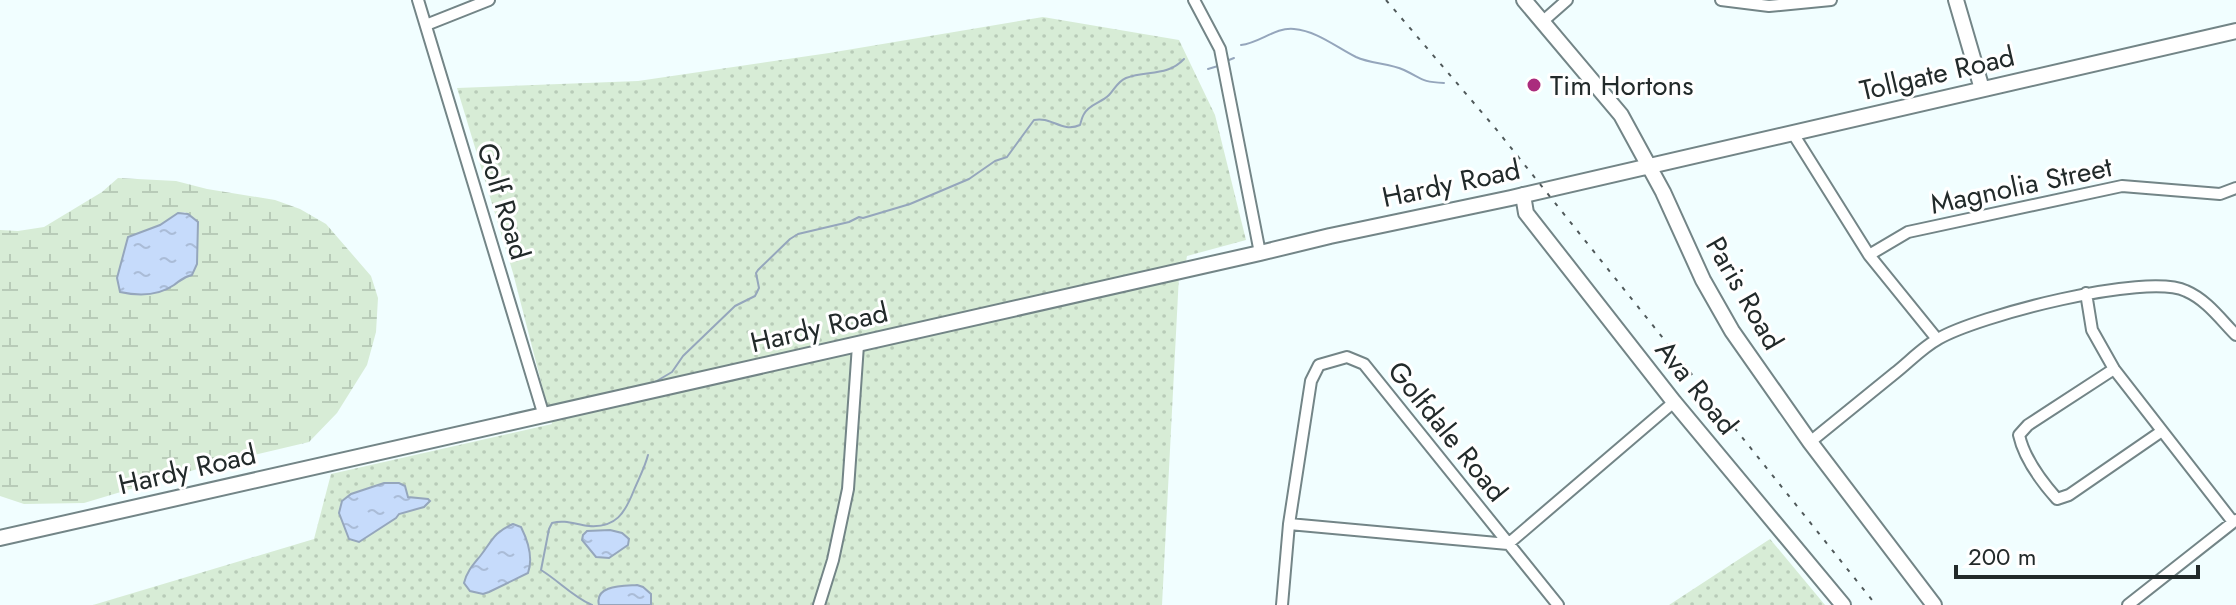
<svg xmlns="http://www.w3.org/2000/svg" width="2236" height="605" font-family="Jost,sans-serif">
  <defs>
    <pattern id="grass-dots" width="8" height="8" patternUnits="userSpaceOnUse" patternTransform="scale(2)"><rect width="8" height="8" fill="#d7ecd6"/><path d="M2 2h.1M6 6h.1" fill="none" stroke="#b8cbb8" stroke-width="1.8" stroke-linecap="round"/></pattern>
    <pattern id="wetland-marsh" width="20" height="14" patternUnits="userSpaceOnUse" patternTransform="scale(2)"><rect width="20" height="14" fill="#d7ecd6"/><path d="M1 5h8M5 5V1M11 12h8M15 12V8" fill="none" stroke="#b8cbb8"/></pattern>
    <pattern id="water-ripples" width="26" height="14" patternUnits="userSpaceOnUse" patternTransform="scale(2)"><rect width="26" height="14" fill="#c6dbfb"/><path d="M2 4q2-2 4 0t4 0M15 11q2-2 4 0t4 0" fill="none" stroke="#aabcd7"/></pattern>
  </defs>
  <rect width="100%" height="100%" fill="#f1feff"/>
  <!-- grass -->
  <path fill="url(#grass-dots)" d="M1043,17L1179,40L1215,115L1246,240L1187,256L1183,275H1179L1162,605H93L314,539L331,474L552,424L513,273L457,88L638,81L829,53Z
    M1770,539L1825,605H1669Z"/>
  <!-- wetland -->
  <path fill="url(#wetland-marsh)" fill-rule="evenodd" d="M118,178L176,181L207,189L275,200L300,209L326,224L371,276L378,298L376,332L367,365L337,413L309,442L204,467L84,503L24,504L0,496V230L18,231L44,227L102,192ZM185,212L198,222L183,277L172,286L128,237L160,225L178,213Z"/>
  <!-- water -->
  <path fill="url(#water-ripples)" stroke="#95a6bc" stroke-width="2" d="M178,213L188,214L198,222L197,264L192,275C183,277 181,280 174,285C158,296 138,296 120,292L117,278L128,237L160,225Z
    M384,483H399L405,486L408,497L428,499L430,501L424,507L399,514L396,518L359,542L349,539L339,513L342,501L351,494Z
    M513,524L521,527C528,541 533,559 528,573L489,592L483,594L470,591L464,583C467,571 473,565 481,555C492,541 494,532 513,524Z
    M610,530L622,533L629,539L628,545L609,558L596,557L582,540L583,535L587,531Z
    M637,585L643,587L651,594V605H599C594,585 623,586 637,585Z"/>
  <g fill="none" stroke-linecap="round" stroke-linejoin="round">
    <!-- stream -->
    <path stroke="#95a6bc" stroke-width="2" d="M1241,45C1260,43 1275,27 1294,29C1317,31 1336,47 1356,57C1371,64 1389,63 1404,70C1423,79 1421,82 1444,83
      M1229,60L1234,58
      M1208,69L1218,66
      M655,382L672,372L683,356L735,306L755,296L759,288L756,273L758,270L790,239L798,234L849,222L859,217L863,218L910,204L969,179L995,161L1007,157L1034,120C1051,116 1062,133 1080,125C1081,122 1082,117 1084,114C1089,104 1101,103 1109,95C1115,89 1117,82 1126,78C1147,70 1167,77 1184,59
      M592,605C573,597 559,581 541,570L549,529L552,523C566,519 576,525 589,526C616,528 625,513 634,490C639,478 645,467 648,455"/>
    <defs>
      <path id="street" d="M418,0L544,416
        M1194,0L1220,49L1260,253
        M1721,0L1769,6L1831,0
        M1542,22L1567,0
        M426,25L489,0
        M1792,132L1869,255L1937,339
        M1869,255L1908,232L2122,186L2220,194L2236,188
        M2086,293L2092,330L2114,369L2233,522
        M2114,369L2028,425L2019,435C2024,458 2041,481 2057,499L2069,495L2162,431
        M1810,442C1838,419 1867,396 1895,373C1909,362 1923,347 1938,339C1977,316 2146,272 2186,291C2207,300 2221,320 2236,335
        M1289,524L1508,544L1674,402
        M819,605L833,560L848,489L858,345
        M1282,605L1289,524L1311,381L1319,365L1347,357L1364,364L1558,605
        M2128,605L2236,520"/>
      <path id="secondary" d="M1524,0L1621,115L1663,192L1703,280L1732,331L1810,442L1934,605
        M1956,0L1982,89
        M1523,195L1526,213L1674,402L1843,605
        M0,538L1260,253L1330,236L1511,198L2236,31"/>
    </defs>
    <!-- street casing -->
    <use href="#street" stroke="#738587" stroke-width="14"/>
    <!-- secondary casing -->
    <use href="#secondary" stroke="#738587" stroke-width="18"/>
    <!-- street -->
    <use href="#street" stroke="#fff" stroke-width="10"/>
    <!-- secondary -->
    <use href="#secondary" stroke="#fff" stroke-width="14"/>
    <!-- rail -->
    <path stroke="#50595a" stroke-width="2" stroke-dasharray="4 8" stroke-linecap="butt" d="M1386,0L1496,129L1876,605"/>
  </g>
  <!-- markers -->
  <circle fill="#aa2c7d" stroke="#fff" stroke-width="3" cx="1534" cy="85" r="8"/>
  <g text-anchor="middle" stroke-width="6" stroke-linejoin="round" paint-order="stroke">
    <!-- street labels -->
    <g font-size="28" fill="#222a2a" stroke="#fff">
      <text transform="translate(1937 73) rotate(-13)" y="10">Tollgate Road</text>
      <text transform="translate(1451 183) rotate(-12)" y="10">Hardy Road</text>
      <text transform="translate(2021 185) rotate(-12)" y="10">Magnolia Street</text>
      <text transform="translate(504 201) rotate(73)" y="10">Golf Road</text>
      <text transform="translate(1745 293) rotate(60)" y="10">Paris Road</text>
      <text transform="translate(819 327) rotate(-13)" y="10">Hardy Road</text>
      <text transform="translate(1697 387) rotate(51)" y="10">Ava Road</text>
      <text transform="translate(1448 431) rotate(51)" y="10">Golfdale Road</text>
      <text transform="translate(187 469) rotate(-13)" y="10">Hardy Road</text>
    </g>
    <!-- poi labels -->
    <g font-size="28" fill="#222a2a" stroke="#fff" text-anchor="start">
      <text x="1550" y="95">Tim Hortons</text>
    </g>
  </g>
  <!-- scale -->
  <path d="M1956 565v12h242v-12" fill="none" stroke="#222a2a" stroke-width="4"/>
  <text x="1968" y="565" font-size="24" fill="#222a2a" stroke="#ffffff" stroke-width="6" paint-order="stroke">200 m</text>
</svg>
